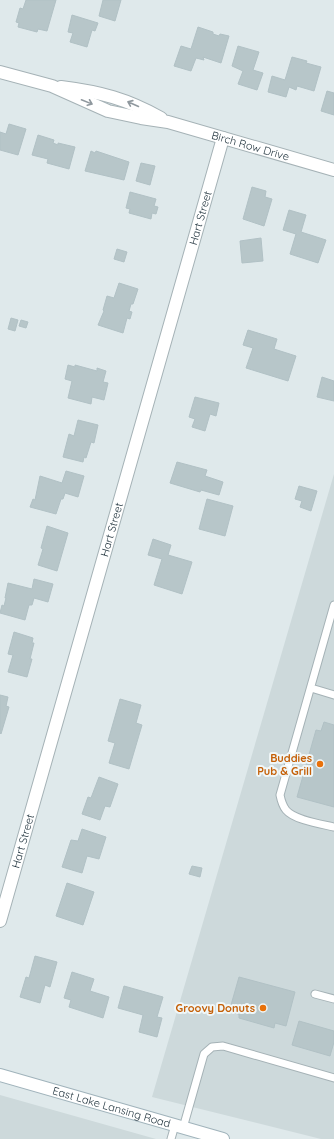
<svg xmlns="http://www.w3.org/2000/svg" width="334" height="1139" font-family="Quicksand,sans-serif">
  <rect width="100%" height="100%" fill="#dfe9eb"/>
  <!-- built -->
  <path fill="#cdd9db" d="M334,474V1139H321L152,1097Z
    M0,1095L156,1139H0Z"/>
  <!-- building -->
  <path fill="#b7c6c9" stroke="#b1c1c5" d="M26,0H56L47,31L38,29L37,32L18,27L19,23L16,22L20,8L23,9Z
    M103,0H121L115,21L99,16Z
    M72,15L98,23L95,31L92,30L87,47L70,42L73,33L68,32Z
    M198,27L213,32V34L219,36L220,34L229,36L221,63L203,57L204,60L196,58L191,71L174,66L181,46L191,49Z
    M238,46L259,52L253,70L263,73L257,90L238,84L243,71L232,66Z
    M292,57L307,61L306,63L321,67L314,91L297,86L296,90L289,87L286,97L268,92L272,76L285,80Z
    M327,91L334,93V115L321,111Z
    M9,124L26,129L18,155L0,150V132L6,134Z
    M38,135L54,140L53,143L58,145V143L75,147L69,169L47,163L48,159L32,155Z
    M91,151L95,153L96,151L129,162L124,180L85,171Z
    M141,163L155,166L150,185L136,181Z
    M252,187L266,191L265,197L272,199L264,226L243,219Z
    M130,192L156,199L154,206L158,207L156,214L152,213L151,219L129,213L130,209L126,208Z
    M289,210L306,215L301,232L326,240L318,263L290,254L296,234L283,230Z
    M261,238L263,261L242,263L240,241Z
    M117,249L127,252L124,262L114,259Z
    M119,283L138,289L133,304H131L129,311L132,312L130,319L127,318L123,333L98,325L104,311L103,310L107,296L114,298Z
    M11,318L18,320L15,331L8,329Z
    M21,320L28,322L26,328L19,326Z
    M248,330L277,339L274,349L296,356L288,381L246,368L253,348L243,345Z
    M68,365L75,367V365L97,371V368L106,371L103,382L108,383L104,400L92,397L91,404L68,398L72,381L65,379Z
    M322,377L334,381V401L317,397Z
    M195,397L219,403L216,416L210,414L205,431L192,427L195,419L189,417Z
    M78,420L98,425L94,443L91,442L86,458L84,457L83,462L63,457L69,434L74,436Z
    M177,462L207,470L205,476L223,482L219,495L201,490L200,492L170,483Z
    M66,471L84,476L78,497L65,493L63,499H61L56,514L30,507L33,499L35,500L40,476L62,483Z
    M299,486L317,491L311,511L300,507L302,501L295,499Z
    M207,499L233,506L225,536L199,529Z
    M47,526L68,533L57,571L38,565L43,549L41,548Z
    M153,539L171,545L168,555L192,562L182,594L154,585L162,559L148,555Z
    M34,579L53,584L48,602L34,598L32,605H29L25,620L0,613L2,605L4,606L6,598H5L8,583L32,589Z
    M14,632L33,638L32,643H34L30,659H32L27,677L8,672L13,655L8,654Z
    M0,695L8,697L6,706L9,707L1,734L0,733Z
    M120,699L141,705L136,723L142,725L129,769L109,763L115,743L108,741Z
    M324,722L334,725V807L297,797L316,730L321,731Z
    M99,777L118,784L110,807L105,806L100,820L82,814L88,797L91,798Z
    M82,829L106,837L99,859L87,856L82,873L62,867L71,840L78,841Z
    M192,866L202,868L200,877L189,874Z
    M67,883L94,892L83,925L56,916Z
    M35,956L57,962L50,987L45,985L40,1003L20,997L26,977L29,978Z
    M72,972L94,979L90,991L109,997L103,1018L69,1007L71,1000L64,998Z
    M239,977L295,992L286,1026L275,1023L274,1028L239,1018V1014L229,1012Z
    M124,986L163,997L157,1017L162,1018L157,1037L139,1032L143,1015L118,1008Z
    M299,1021L334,1031V1042L330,1056L292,1045Z"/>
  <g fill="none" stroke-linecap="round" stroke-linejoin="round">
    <defs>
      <path id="lane" d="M334,605L280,795C281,800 282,805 286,810C294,820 321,824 334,827
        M311,688L334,695
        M315,994L334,999
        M183,1128L204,1054L212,1047L223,1046L334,1078
        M171,1139L175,1125"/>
      <g id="street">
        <path id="s1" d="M0,72L52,86L108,111L141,118L168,122L334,170"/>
        <path d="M61,87C101,92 127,99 161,118"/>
        <path id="s2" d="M0,921L223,138"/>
      </g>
      <g id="secondary">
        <path id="s3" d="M0,1075L223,1139"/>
      </g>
    </defs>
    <!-- lane casing -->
    <use href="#lane" stroke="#a5b2b6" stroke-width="9"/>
    <!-- street casing -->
    <use href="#street" stroke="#a5b2b6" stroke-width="14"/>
    <!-- secondary casing -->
    <use href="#secondary" stroke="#a0b3bb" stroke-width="14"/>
    <!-- lane -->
    <use href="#lane" stroke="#fff" stroke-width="7"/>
    <!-- street -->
    <use href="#street" stroke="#fff" stroke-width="12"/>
    <!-- secondary -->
    <use href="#secondary" stroke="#fff" stroke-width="12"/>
  </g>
  <!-- one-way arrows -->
  <defs><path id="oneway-shaft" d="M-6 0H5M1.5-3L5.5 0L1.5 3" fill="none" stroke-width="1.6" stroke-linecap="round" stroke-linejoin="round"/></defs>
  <g stroke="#8f989e">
    <use href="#oneway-shaft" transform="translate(87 102) rotate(22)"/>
    <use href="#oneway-shaft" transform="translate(133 104) rotate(-156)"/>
  </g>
  <!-- markers -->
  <g fill="#e8710a" stroke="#f0f7f8" stroke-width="1.5">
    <circle cx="320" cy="764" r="4"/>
    <circle cx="263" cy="1008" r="4"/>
  </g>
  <g text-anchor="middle" stroke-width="4" stroke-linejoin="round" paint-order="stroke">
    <!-- street labels -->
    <g font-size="11" fill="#1f323c" stroke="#f0f7f8">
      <text dy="4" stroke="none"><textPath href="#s1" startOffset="262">Birch Row Drive</textPath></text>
      <text dy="4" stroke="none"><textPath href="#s2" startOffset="731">Hart Street</textPath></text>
      <text dy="4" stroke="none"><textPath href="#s2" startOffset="407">Hart Street</textPath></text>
      <text dy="4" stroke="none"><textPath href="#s2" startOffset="83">Hart Street</textPath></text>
      <text dy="4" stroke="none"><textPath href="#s3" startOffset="116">East Lake Lansing Road</textPath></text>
    </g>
    <!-- food labels -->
    <g font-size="11" font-weight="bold" fill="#c56008" stroke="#f0f7f8" text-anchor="end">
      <text x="312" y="762">Buddies<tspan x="312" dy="13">Pub &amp; Grill</tspan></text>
      <text x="255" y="1012">Groovy Donuts</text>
    </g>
  </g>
</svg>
